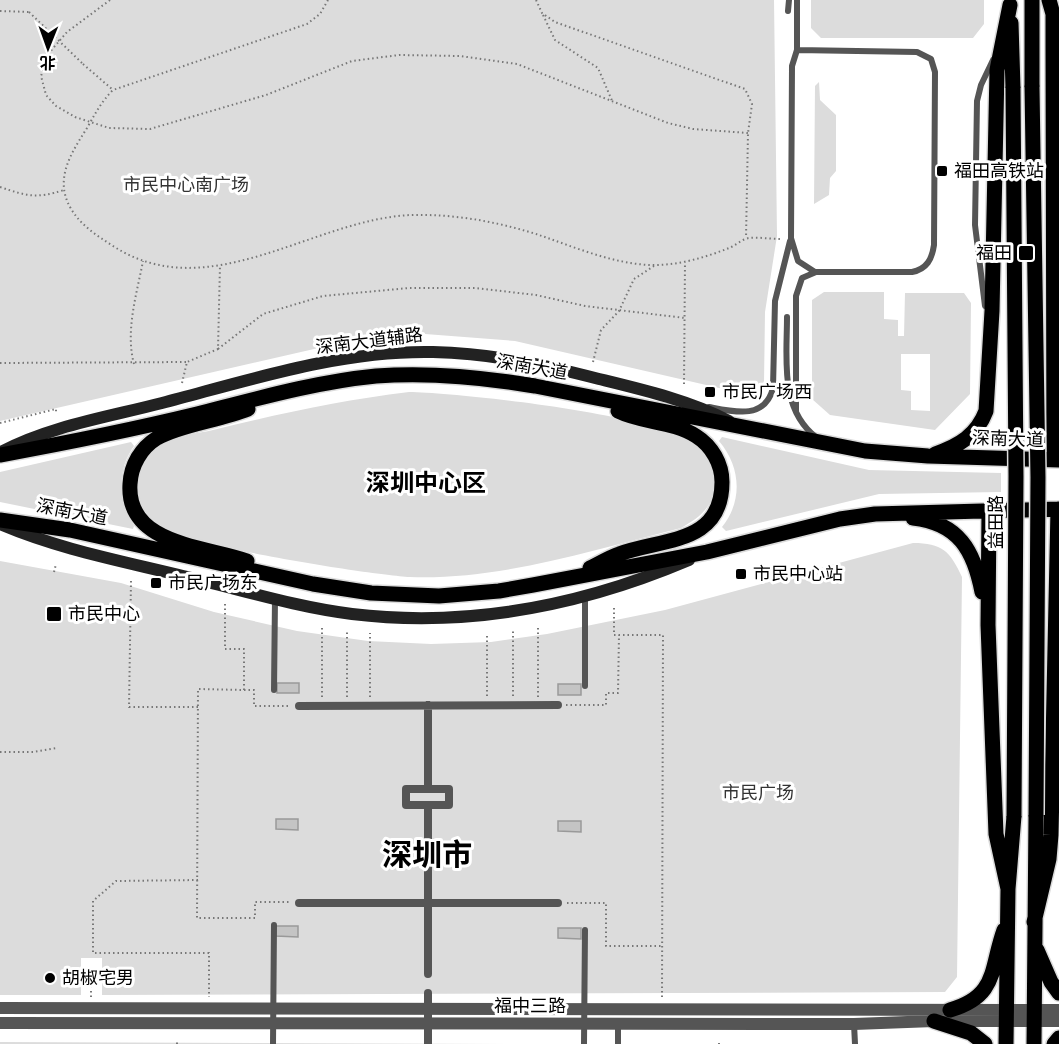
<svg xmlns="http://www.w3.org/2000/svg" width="1059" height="1044" font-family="Overpass,'Noto Sans SC',sans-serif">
  <rect width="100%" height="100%" fill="#fff"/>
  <!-- green -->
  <path fill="#dcdcdc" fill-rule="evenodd" d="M0,0H774L777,236L765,312L764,383L754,393H741L515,341L412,333L349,341L0,421Z
    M811,0H984V24L973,38H821L811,28Z
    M819,82L820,100L836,115V171L830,178L829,195L814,204L815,86Z
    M824,292H884V319L898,320V336H904L905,293H964L971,303L970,394L935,430L830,415L812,399V300ZM901,354H930V411L911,410V391L901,390Z
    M409,392C461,393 670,415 703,449C710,456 714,470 714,479C716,505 702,516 681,528C593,550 502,580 410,577C372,575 171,544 150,522C142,513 136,497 136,485C137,470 145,454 157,446C172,435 196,434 213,430C278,414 342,400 409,392Z
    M722,437L869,470L1001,473V492L879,494L726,531L722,527C743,501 741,467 719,441Z
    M131,442L134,446C116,471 119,501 134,526L133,529L0,502V472Z
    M913,543C942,543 950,551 962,577L957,977L945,992L102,995V958H81V995H0V561L121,583L214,612L297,631L368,641L431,644L491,642L547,634L665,610Z
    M0,1042L541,1044H0Z"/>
  <!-- building -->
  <path fill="#c4c4c4" stroke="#999" stroke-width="1.5" d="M277,683H299V693H277Z
    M558,684H581V695H558Z
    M276,819H298V830L276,829Z
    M558,821H581V832L558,831Z
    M276,926H298V937L276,936Z
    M558,928H581V939L558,938Z"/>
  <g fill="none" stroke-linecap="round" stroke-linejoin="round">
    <defs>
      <path id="primary" d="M1032,0V87
        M1049,0L1053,14V48L1054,460
        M1011,23L1013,88
        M935,454C959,446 977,435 986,411L992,311L997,70L1010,5
        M0,455C66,443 131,430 197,414C256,399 315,382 376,376C429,372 482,377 535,386L865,451L928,456L1059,460
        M989,510L988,625L996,834L1008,889
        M913,518C959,523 974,551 982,592
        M0,520L70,530L313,584L371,593L439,596L499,591L533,585L707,552L840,519L875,514L1059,509
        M247,561C205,546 126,545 130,484C131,465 141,448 157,438C179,425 221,420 248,409
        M590,568C600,563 610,557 619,554C662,538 722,545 722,482C722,464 712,446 696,436C673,421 642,423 618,411
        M1034,922L1049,859L1051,835L1058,509
        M1037,950L1051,982L1059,993
        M950,1010C998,996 990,969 1004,930
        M934,1021L971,1033L985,1044
        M1006,1044L1008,889L1014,816
        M1034,1044L1036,815
        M1054,1044L1059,1038"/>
    </defs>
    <!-- primary casing -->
    <use href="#primary" stroke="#dbdbdb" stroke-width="18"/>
    <!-- path -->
    <path stroke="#777" stroke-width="2" stroke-dasharray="1.5 3" stroke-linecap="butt" d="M110,0L67,32L49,53L41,76L46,95L56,106L75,117L109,128L150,129L266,95L352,61L399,55L460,56L517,64L668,123L693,129L748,133
      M328,0L320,14L307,24L113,90C101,102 95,114 87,128C72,152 54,178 70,207C80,225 96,235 113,246C209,308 313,219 411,215C454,214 494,221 536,234C572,246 610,263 649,265C676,266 704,258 729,248C735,246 742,239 749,238C759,237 770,239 781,239
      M536,0L542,13L555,22L745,89L752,104L748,133L746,238
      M0,11L29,12
      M543,15L555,40L598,68L613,103
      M83,64L113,90
      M0,187C27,196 36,199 64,190
      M218,349L263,314L323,296L409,288H475L536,295L585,306L685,318
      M593,362L601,330L619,311L634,279L654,266
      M0,363L187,362
      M134,364C125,331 137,293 143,261
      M182,383L187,362L218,349L220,265
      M684,384L685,262
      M0,423L56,409V414
      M54,572L56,564
      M131,581L129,707H198
      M225,604V649H244V690L198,689L197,918H255V902H290
      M614,608V635H663L662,998
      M244,690H254V706H290
      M487,696V633
      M513,696V629
      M322,697V626
      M347,697V630
      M370,697V633
      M538,697V625
      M566,705H606V693H618L619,635
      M0,752H33L57,748
      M198,880L116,881L93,901V953H209V997
      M567,903H606V946H662
      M91,982V997
      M177,1044V1041
      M719,1044V1043"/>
    <!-- service -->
    <path stroke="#555" stroke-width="6" d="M797,0V50L792,66L791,238L798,261L815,272
      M788,11L789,0
      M985,306L975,225L977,101L981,85L993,60
      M787,317C787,359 779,409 817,438
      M709,407C734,412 765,420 773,388L775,301L790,241
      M796,412V296L802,278L816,272H912C927,269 932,259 934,245L935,72L931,59L917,52L797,50
      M585,597V686
      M274,690L275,599
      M854,1024L855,1044
      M273,1044L274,925
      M584,1044L585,930
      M618,1044V1024"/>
    <!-- pedestrian -->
    <path stroke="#555" stroke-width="8" d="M428,705V789
      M299,706L558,705
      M406,789H449V805H406Z
      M428,805V974
      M299,903H558"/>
    <!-- tertiary -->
    <path stroke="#555" stroke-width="12" d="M0,1008L1059,1010
      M0,1023L854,1024L934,1021H1059"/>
    <!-- secondary -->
    <path stroke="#222" stroke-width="12" d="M1,452C50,426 108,417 162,403C250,380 341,350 433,352C490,353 545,365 599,379C644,390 687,400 729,421
      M0,524C58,549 122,561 183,576C239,589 295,607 352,614C468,628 583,605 689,560"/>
    <!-- primary -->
    <use href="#primary" stroke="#000" stroke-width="15"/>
    <defs>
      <path id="primary-bridge" d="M1032,87L1038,477L1036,815
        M1013,88L1016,476L1014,816"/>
    </defs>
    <!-- primary-bridge casing -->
    <use href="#primary-bridge" stroke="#dbdbdb" stroke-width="18" stroke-linecap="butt"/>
    <!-- path-bridge -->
    <path stroke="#777" stroke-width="2" stroke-dasharray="1.5 3" stroke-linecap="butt" d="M29,12L83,64"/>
    <!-- pedestrian-bridge -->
    <path stroke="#555" stroke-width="8" d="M428,1044V993"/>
    <!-- primary-bridge -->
    <use href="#primary-bridge" stroke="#000" stroke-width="15"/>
  </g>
  <!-- markers -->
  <g fill="#000" stroke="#fff" stroke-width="2">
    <rect x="936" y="165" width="12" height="12" rx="3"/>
    <rect x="1018" y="245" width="16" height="16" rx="3"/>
    <rect x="704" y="386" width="12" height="12" rx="3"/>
    <rect x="735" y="568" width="12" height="12" rx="3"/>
    <rect x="150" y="577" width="12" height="12" rx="3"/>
    <rect x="46" y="606" width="16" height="16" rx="3"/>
    <circle cx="50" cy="978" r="6"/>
  </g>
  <g text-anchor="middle" stroke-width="6" stroke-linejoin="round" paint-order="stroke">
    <!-- poi labels -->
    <g font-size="18" fill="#000" stroke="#fff" text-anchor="start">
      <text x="954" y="177">福田高铁站</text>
      <text x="1012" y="259" text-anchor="end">福田</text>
      <text x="722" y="398">市民广场西</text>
      <text x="753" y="580">市民中心站</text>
      <text x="168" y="589">市民广场东</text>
      <text x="68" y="620">市民中心</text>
      <text x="62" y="984">胡椒宅男</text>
    </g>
    <!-- park labels -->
    <g font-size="18" fill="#333" stroke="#fff">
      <text x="186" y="191">市民中心南广场</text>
      <text x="758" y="799">市民广场</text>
    </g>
    <!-- street labels -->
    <g font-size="18" fill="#000" stroke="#fff">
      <text transform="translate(369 341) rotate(-7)" y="6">深南大道辅路</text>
      <text transform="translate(532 367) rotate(10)" y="6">深南大道</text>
      <text transform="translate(1008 439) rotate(2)" y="6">深南大道</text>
      <text transform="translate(72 512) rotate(11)" y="6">深南大道</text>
      <text transform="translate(996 522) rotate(-90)" y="6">益田路</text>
      <text x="530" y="1012">福中三路</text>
    </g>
    <!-- district labels -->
    <g font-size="24" font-weight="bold" fill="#000" stroke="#fff">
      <text x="426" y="491">深圳中心区</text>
    </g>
    <!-- town labels -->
    <g font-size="30" font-weight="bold" fill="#000" stroke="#fff">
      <text x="427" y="865">深圳市</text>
    </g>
  </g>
  <!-- north arrow -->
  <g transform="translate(48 48) rotate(181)" stroke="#ffffff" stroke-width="4.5" paint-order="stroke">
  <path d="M0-4.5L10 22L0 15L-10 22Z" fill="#000000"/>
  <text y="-9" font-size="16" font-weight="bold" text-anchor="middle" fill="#000000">北</text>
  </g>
</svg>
